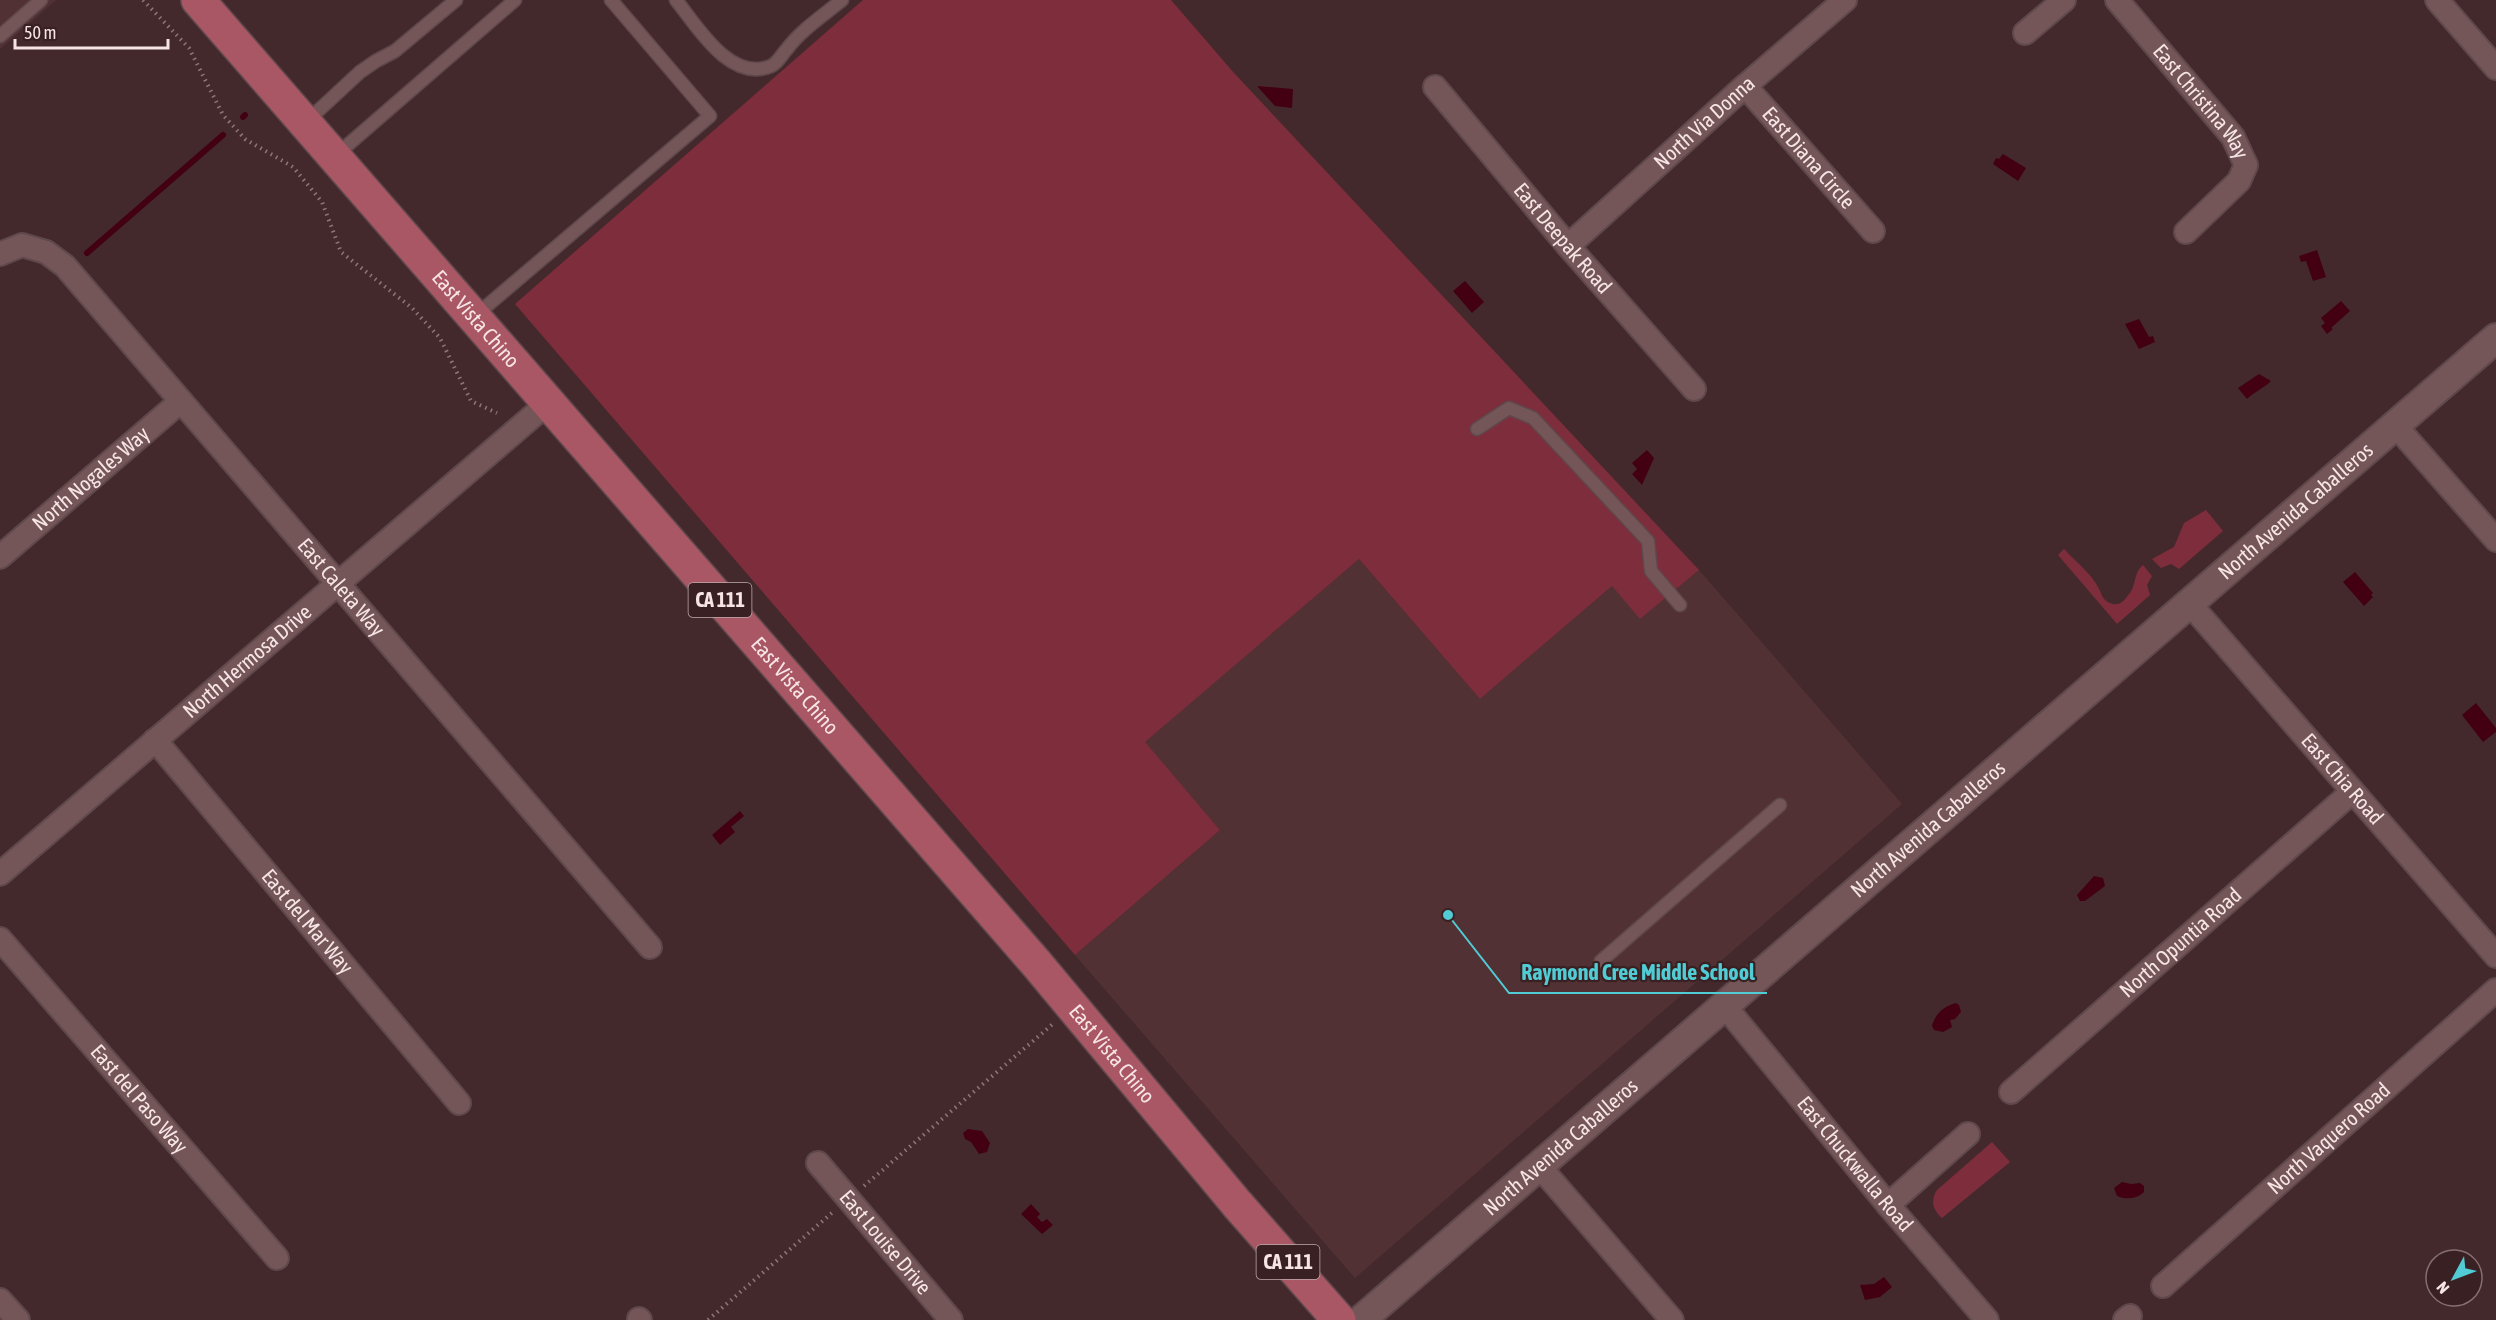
<svg xmlns="http://www.w3.org/2000/svg" width="2496" height="1320" font-family="'Asap Condensed',sans-serif">
  <rect width="100%" height="100%" fill="#44292c"/>
  <!-- built -->
  <path fill="#523135" d="M0,0H56L0,49Z
    M1359,559L1480,699L1612,586L1640,618L1699,570L1902,804L1355,1278L1075,955L1220,830L1144,742Z"/>
  <!-- green -->
  <path fill="#7e2d3c" d="M863,0H1171L1234,73L1699,570L1640,619L1612,586L1480,699L1359,559L1145,742L1220,830L1075,955L515,304Z
    M2206,510L2223,531L2179,569L2171,564L2161,568L2152,559L2174,547L2184,523Z
    M2064,549C2075,561 2092,574 2099,589C2102,594 2102,600 2110,603C2119,607 2124,601 2129,594C2137,585 2133,573 2143,565L2152,576L2147,585L2150,595L2117,624L2058,555Z
    M1992,1142L2010,1162L1942,1218C1933,1210 1930,1201 1937,1190Z"/>
  <!-- water -->
  <path fill="#420012" d="M1257,86L1293,89L1292,108L1275,106Z
    M2003,154L2026,168L2018,181L1993,164L1996,158L1999,159Z
    M2317,250L2326,277L2313,281L2306,261L2301,262L2299,256Z
    M1465,281L1484,302L1472,313L1453,291Z
    M2341,301L2350,311L2331,328L2333,329L2327,334L2321,326L2325,323L2321,318Z
    M2139,319L2149,337L2153,336L2155,342L2139,349L2125,324Z
    M2259,374L2271,381C2263,389 2255,391 2247,399L2238,388Z
    M1647,450L1654,458L1642,485L1632,474L1637,469L1632,463Z
    M2355,572L2373,593L2371,595L2373,597L2364,606L2343,582Z
    M2476,703L2496,728V732L2483,742L2462,715Z
    M740,811L744,816L731,827L735,832L720,845L712,835Z
    M2094,876L2103,878L2105,886L2085,901H2080L2077,895Z
    M1956,1003L1959,1005L1961,1012L1955,1019L1950,1020L1952,1027L1943,1032L1934,1030L1932,1026C1935,1014 1944,1006 1956,1003Z
    M968,1129L982,1131L990,1143L987,1152L979,1154L971,1142L965,1139L963,1133Z
    M2122,1182L2131,1184L2140,1183L2144,1186V1192C2137,1199 2126,1200 2117,1196L2114,1188Z
    M1031,1204L1040,1214L1037,1217L1042,1222L1047,1219L1053,1225L1042,1234L1021,1214Z
    M1884,1277L1892,1287L1880,1297L1865,1300L1860,1285L1874,1284Z"/>
  <g fill="none" stroke-linecap="round" stroke-linejoin="round">
    <!-- stream -->
    <path stroke="#420012" stroke-width="6" d="M243,117L245,115
      M87,253L223,135"/>
    <defs>
      <path id="service" d="M676,0C697,26 730,83 771,66C778,63 782,54 787,49C801,30 824,15 842,0
        M0,36L41,0
        M306,122L360,72L376,61L395,51L456,0
        M335,156L515,0
        M475,316L710,116L611,0
        M1477,429L1509,408L1533,418L1648,541L1651,571L1680,605
        M1601,961L1780,805"/>
      <g id="minor">
        <path id="s1" d="M2117,0L2233,137L2246,165L2239,181L2186,232"/>
        <path d="M2437,0L2496,68"/>
        <path d="M2025,33L2064,0"/>
        <path id="s2" d="M1745,86L1873,231"/>
        <path id="s3" d="M1435,87L1568,246L1694,389"/>
        <path id="s4" d="M1568,246L1745,86L1845,0"/>
        <path id="s5" d="M0,254L22,245L46,252L65,266L650,947"/>
        <path d="M2395,425L2496,540"/>
        <path id="s6" d="M0,557L181,401"/>
        <path id="s7" d="M2190,604L2496,956"/>
        <path id="s8" d="M155,740L459,1103"/>
        <path id="s9" d="M0,874L548,403"/>
        <path id="s10" d="M0,939L277,1258"/>
        <path id="s11" d="M1724,1005L1888,1205L1987,1320"/>
        <path id="s12" d="M2011,1092L2352,792"/>
        <path id="s13" d="M818,1163L951,1320"/>
        <path d="M1540,1167L1672,1320"/>
        <path d="M1888,1205L1968,1134"/>
        <path id="s14" d="M2163,1286L2496,990"/>
        <path d="M0,1300L18,1320"/>
        <path d="M639,1319L640,1320"/>
        <path d="M2125,1320L2130,1316"/>
      </g>
      <g id="tertiary">
        <path id="s15" d="M1361,1320L2496,338"/>
      </g>
      <g id="primary">
        <path id="s16" d="M198,0L1036,963L1237,1204L1339,1320"/>
      </g>
    </defs>
    <!-- service casing -->
    <use href="#service" stroke="#5f484b" stroke-width="15"/>
    <!-- minor casing -->
    <use href="#minor" stroke="#5f484b" stroke-width="26"/>
    <!-- tertiary casing -->
    <use href="#tertiary" stroke="#5f484b" stroke-width="32"/>
    <!-- primary casing -->
    <use href="#primary" stroke="#5f484b" stroke-width="36"/>
    <!-- path -->
    <path stroke="#8e7779" stroke-width="4" stroke-dasharray="1.5 4.5" stroke-linecap="butt" d="M143,0L189,48L223,115L245,139L293,167L322,202L341,252L412,308L440,338L471,401L497,413
      M864,1186L1054,1023
      M708,1320L833,1212"/>
    <!-- service -->
    <use href="#service" stroke="#745659" stroke-width="12"/>
    <!-- minor -->
    <use href="#minor" stroke="#745659" stroke-width="22"/>
    <!-- tertiary -->
    <use href="#tertiary" stroke="#745659" stroke-width="28"/>
    <!-- primary -->
    <use href="#primary" stroke="#a95764" stroke-width="33"/>
  </g>
  <g text-anchor="middle" stroke-width="4.5" stroke-linejoin="round" paint-order="stroke">
    <!-- shield labels -->
    <g fill="#392022" stroke="#beaaab" stroke-width="1.5">
      <rect x="688.5" y="583" width="63" height="34" rx="4.5"/>
      <rect x="1256.5" y="1245" width="63" height="34" rx="4.5"/>
    </g>
    <g font-size="20" font-weight="bold" fill="#f7e5e6">
      <text x="720" y="607">CA 111</text>
      <text x="1288" y="1269">CA 111</text>
    </g>
    <!-- street labels -->
    <g font-size="21" fill="#f7e5e6" stroke="#392022">
      <text dy="7" stroke="none"><textPath href="#s1" startOffset="132">East Christina Way</textPath></text>
      <text dy="7" stroke="none"><textPath href="#s4" startOffset="184">North Via Donna</textPath></text>
      <text dy="7" stroke="none"><textPath href="#s2" startOffset="96">East Diana Circle</textPath></text>
      <text dy="7" stroke="none"><textPath href="#s3" startOffset="198">East Deepak Road</textPath></text>
      <text dy="7" stroke="none"><textPath href="#s16" startOffset="423">East Vista Chino</textPath></text>
      <text dy="7" stroke="none"><textPath href="#s6" startOffset="120">North Nogales Way</textPath></text>
      <text dy="7" stroke="none"><textPath href="#s15" startOffset="1236">North Avenida Caballeros</textPath></text>
      <text dy="7" stroke="none"><textPath href="#s5" startOffset="496">East Caleta Way</textPath></text>
      <text dy="7" stroke="none"><textPath href="#s9" startOffset="326">North Hermosa Drive</textPath></text>
      <text dy="7" stroke="none"><textPath href="#s16" startOffset="909">East Vista Chino</textPath></text>
      <text dy="7" stroke="none"><textPath href="#s7" startOffset="232">East Chia Road</textPath></text>
      <text dy="7" stroke="none"><textPath href="#s15" startOffset="750">North Avenida Caballeros</textPath></text>
      <text dy="7" stroke="none"><textPath href="#s8" startOffset="237">East del Mar Way</textPath></text>
      <text dy="7" stroke="none"><textPath href="#s12" startOffset="226">North Opuntia Road</textPath></text>
      <text dy="7" stroke="none"><textPath href="#s16" startOffset="1395">East Vista Chino</textPath></text>
      <text dy="7" stroke="none"><textPath href="#s10" startOffset="212">East del Paso Way</textPath></text>
      <text dy="7" stroke="none"><textPath href="#s14" startOffset="222">North Vaquero Road</textPath></text>
      <text dy="7" stroke="none"><textPath href="#s15" startOffset="264">North Avenida Caballeros</textPath></text>
      <text dy="7" stroke="none"><textPath href="#s11" startOffset="206">East Chuckwalla Road</textPath></text>
      <text dy="7" stroke="none"><textPath href="#s13" startOffset="104">East Louise Drive</textPath></text>
    </g>
  </g>
  <!-- callouts -->
  <path fill="none" stroke="#51ccd4" stroke-width="2" d="M1448 915L1509 993H1767"/>
  <circle fill="#51ccd4" stroke="#392022" stroke-width="2" cx="1448" cy="915" r="6"/>
  <g font-size="22" text-anchor="middle" font-weight="bold" fill="#51ccd4" stroke="#392022" stroke-width="4.5" stroke-linejoin="round" paint-order="stroke">
    <text x="1638" y="980">Raymond Cree Middle School</text>
  </g>
  <!-- north arrow -->
  <g transform="translate(2454 1278) rotate(229)"><circle r="28" fill="#392022" stroke="#856f70" stroke-width="1.5"/>
  <path d="M0-4.5L10 22L0 15L-10 22Z" fill="#51ccd4"/>
  <text y="-9" font-size="16" font-weight="bold" text-anchor="middle" fill="#f7e5e6">N</text>
  </g>
  <!-- scale -->
  <path d="M15 39v9h153v-9" fill="none" stroke="#f7e5e6" stroke-width="3"/>
  <text x="24" y="39" font-size="18" fill="#f7e5e6" stroke="#392022" stroke-width="4.5" paint-order="stroke">50 m</text>
</svg>
